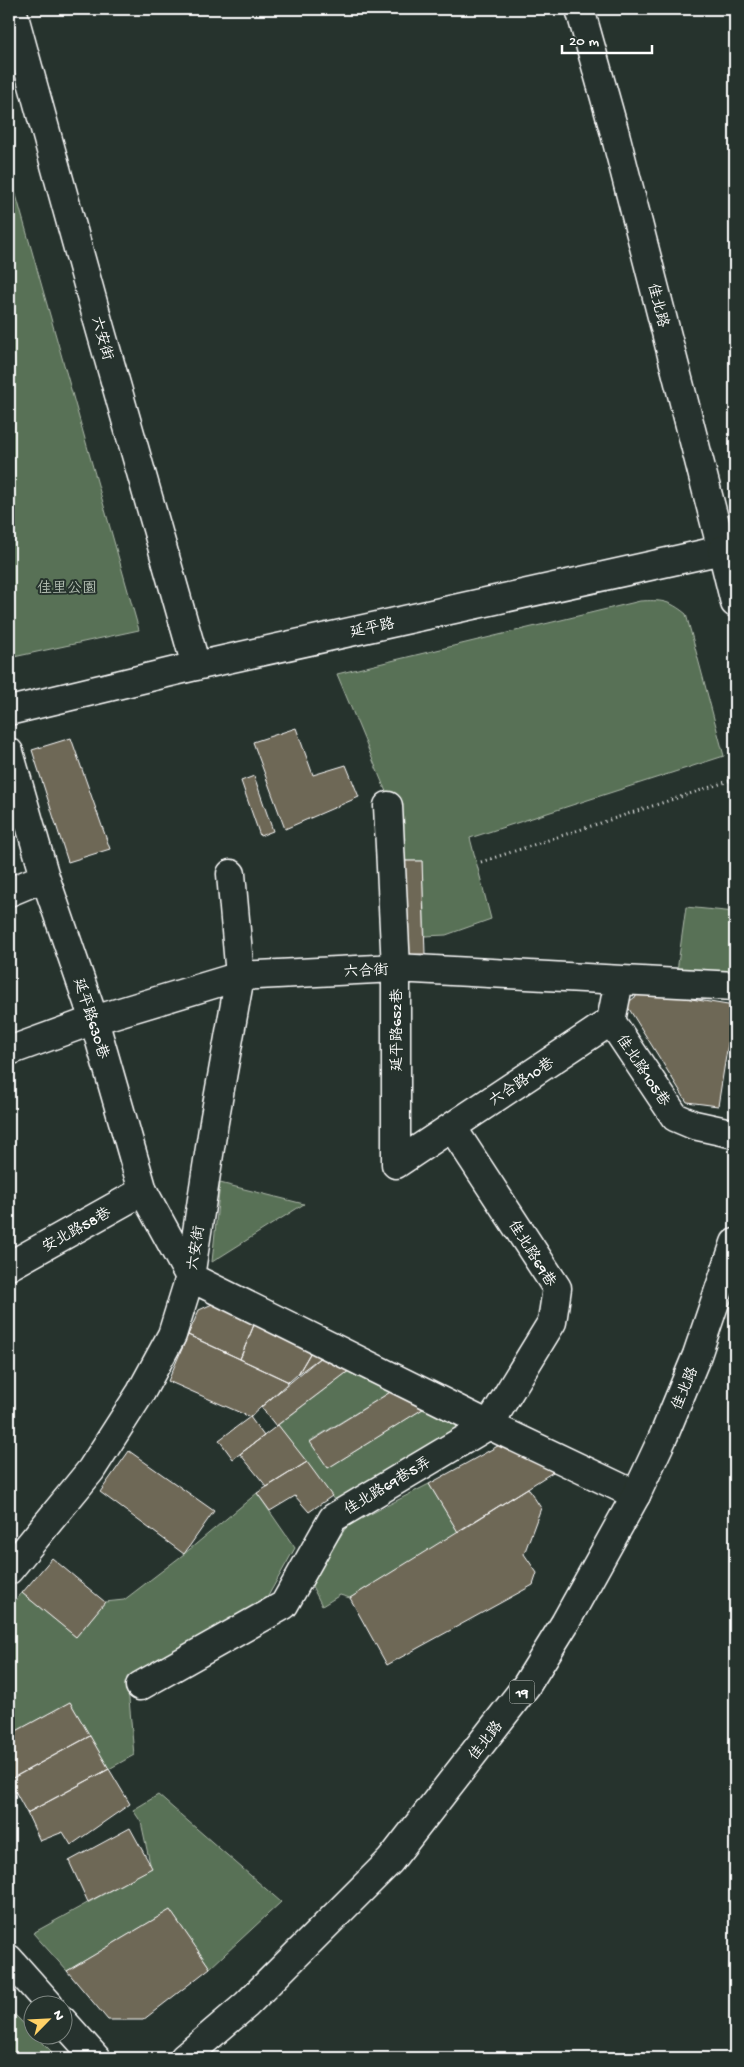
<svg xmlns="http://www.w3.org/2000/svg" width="744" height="2067" font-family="'Gochi Hand','LXGW WenKai TC',sans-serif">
  <rect width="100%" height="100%" fill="#26332d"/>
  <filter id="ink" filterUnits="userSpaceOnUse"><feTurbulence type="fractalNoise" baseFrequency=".02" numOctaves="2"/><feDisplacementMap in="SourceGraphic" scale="10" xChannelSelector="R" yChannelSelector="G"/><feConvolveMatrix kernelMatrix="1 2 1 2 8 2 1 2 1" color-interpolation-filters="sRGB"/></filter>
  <g filter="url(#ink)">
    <!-- green -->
    <path fill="#597156" stroke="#acb8aa" d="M9,170L139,630L9,658Z
      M640,601C661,600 669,600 686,614L724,756L470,838L491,919L446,935L425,936L422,861H399L394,811L337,674Z
      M686,907L735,912V968L729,976L677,971Z
      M220,1183L304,1204L212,1262Z
      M350,1370L392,1391L310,1441L328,1468L426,1407L461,1427L338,1505L278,1425Z
      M429,1484L458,1532L350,1598L340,1595L322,1606L310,1582L347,1526Z
      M257,1493L295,1548L263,1605L127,1677L134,1755L109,1769L70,1702L9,1735V1607L22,1593L76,1637L105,1602L124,1600L184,1554Z
      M158,1795L281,1902L210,1968L170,1910L67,1971L33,1933L151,1868L141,1822L133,1810Z
      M9,2009L32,2032V2034L35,2035L58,2058H9Z"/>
    <!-- building -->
    <path fill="#6e6857" stroke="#fff" d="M296,728L313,775L346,765L359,797L285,829L253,742Z
      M71,738L110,849L68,862L32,750Z
      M254,776L273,831L260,836L241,781Z
      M399,861H422L425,954L403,955Z
      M643,991L734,1006L718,1106L687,1102L626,1004Z
      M219,1301L256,1320L240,1359L188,1335L199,1310Z
      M256,1320L312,1350L298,1374L289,1382L240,1359Z
      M188,1335L240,1359L289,1382L250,1417L168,1381Z
      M312,1350L322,1356L298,1374Z
      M322,1356L350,1370L276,1426L261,1407Z
      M392,1391L426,1407L328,1468L310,1442Z
      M250,1417L264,1436L233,1459L219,1440Z
      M278,1425L307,1462L267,1487L240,1454Z
      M505,1442L553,1472L458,1532L429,1484Z
      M129,1451L214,1511L184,1554L100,1492Z
      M307,1462L332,1496L309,1512L295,1496L270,1511L257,1493Z
      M528,1488L541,1508L524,1554L537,1573L533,1585L387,1665L350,1598Z
      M52,1558L105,1602L76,1637L22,1593Z
      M70,1702L90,1736L9,1780V1735Z
      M90,1736L109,1769L27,1813L9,1780Z
      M109,1769L130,1804L71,1845L63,1832L40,1841L27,1813Z
      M130,1828L152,1868L88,1902L69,1861Z
      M170,1910L210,1968L143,2020H108L67,1971Z"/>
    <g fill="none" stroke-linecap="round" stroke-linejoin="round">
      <defs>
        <path id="minor" d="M12,9L98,321L196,666
          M9,711L196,666L722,550L614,130L580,9
          M9,752L45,877L94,1020L143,1191L190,1277
          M388,806L396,968V1164
          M9,892L45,877
          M611,1021L675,1117L694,1125L735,1134
          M9,1051L94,1020L240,976L396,968L735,986
          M396,1164L611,1021L619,981
          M9,1266L143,1191
          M190,1277L489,1425L636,1495
          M9,1570L91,1470L141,1392L172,1335L190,1277L214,1122L240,976L231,874
          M140,1686L284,1605L333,1518L489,1425L552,1322L557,1288L459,1138
          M9,1959L49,2004
          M62,2020L96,2058"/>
        <path id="major" d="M735,546L722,550L735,603
          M184,2058L246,2005L390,1861L526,1686L565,1623L636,1495L664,1435L697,1355L735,1243"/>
      </defs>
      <!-- minor casing -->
      <use href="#minor" stroke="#fff" stroke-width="31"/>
      <!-- major casing -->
      <use href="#major" stroke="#fff" stroke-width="31"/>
      <!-- path -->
      <path stroke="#fff" stroke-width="3" stroke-dasharray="1 4" stroke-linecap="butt" d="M481,862L735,779"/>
      <!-- minor -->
      <use href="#minor" stroke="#26332d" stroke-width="28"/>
      <!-- major -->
      <use href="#major" stroke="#26332d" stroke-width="28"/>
    </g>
  </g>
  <g text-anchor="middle" stroke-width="4" stroke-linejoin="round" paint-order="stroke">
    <!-- shield labels -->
    <rect fill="#26332d" stroke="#bec2c0" stroke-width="1" x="509.5" y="1680.5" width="25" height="23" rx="4"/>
    <g font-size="14" font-weight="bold" fill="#fff">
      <text x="522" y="1697">19</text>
    </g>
    <!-- street labels -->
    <g font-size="15" fill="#fff" stroke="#26332d">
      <text transform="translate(659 305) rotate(76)" y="5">佳北路</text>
      <text transform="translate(103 338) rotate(74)" y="5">六安街</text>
      <text transform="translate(372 627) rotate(-12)" y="5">延平路</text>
      <text transform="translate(366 970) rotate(-3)" y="5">六合街</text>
      <text transform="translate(92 1018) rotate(72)" y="5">延平路630巷</text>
      <text transform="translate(396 1030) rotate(-90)" y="5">延平路652巷</text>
      <text transform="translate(644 1070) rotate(56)" y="5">佳北路105巷</text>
      <text transform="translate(521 1081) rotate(-34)" y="5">六合路10巷</text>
      <text transform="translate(76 1229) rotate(-29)" y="5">安北路58巷</text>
      <text transform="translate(195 1248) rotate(-81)" y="5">六安街</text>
      <text transform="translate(533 1253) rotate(58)" y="5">佳北路69巷</text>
      <text transform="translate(684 1388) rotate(-67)" y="5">佳北路</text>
      <text transform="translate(387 1485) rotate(-31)" y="5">佳北路69巷5弄</text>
      <text transform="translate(485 1740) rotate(-52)" y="5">佳北路</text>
    </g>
    <!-- park labels -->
    <g font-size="15" fill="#b4bfb3" stroke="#26332d">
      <text x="67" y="592">佳里公園</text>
    </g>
  </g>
  <!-- margin -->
  <rect width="744" height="2067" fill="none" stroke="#26332d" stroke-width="30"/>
  <rect x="15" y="15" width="714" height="2037" fill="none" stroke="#fff" stroke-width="2" filter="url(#ink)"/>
  <!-- north arrow -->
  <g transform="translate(48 2020) rotate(66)"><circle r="24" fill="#26332d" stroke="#7d8581"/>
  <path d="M0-4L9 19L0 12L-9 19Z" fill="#ffd166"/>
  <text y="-8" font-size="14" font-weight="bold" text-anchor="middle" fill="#ffffff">N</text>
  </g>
  <!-- scale -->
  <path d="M562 45v8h90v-8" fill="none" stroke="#ffffff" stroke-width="2.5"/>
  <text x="569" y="45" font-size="15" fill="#ffffff" stroke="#26332d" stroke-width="4" paint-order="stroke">20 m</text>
</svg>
